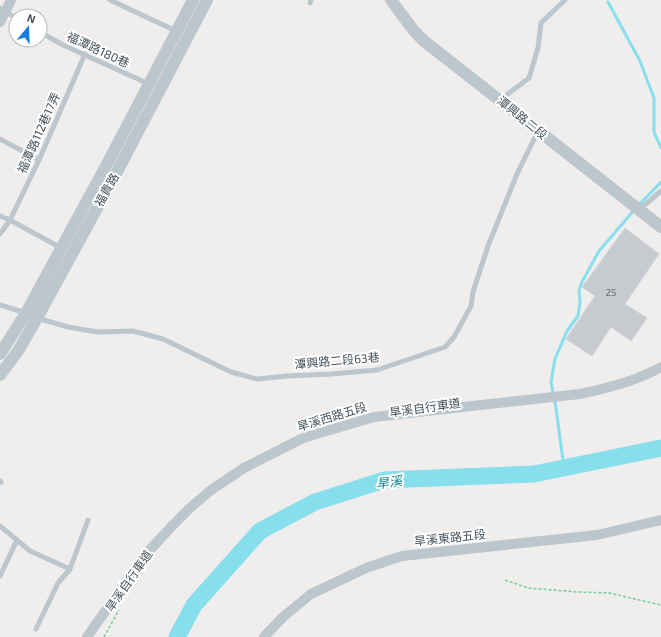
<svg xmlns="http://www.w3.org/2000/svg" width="661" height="637" font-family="'Exo 2','Noto Sans TC',sans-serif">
  <rect width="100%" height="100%" fill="#f0eded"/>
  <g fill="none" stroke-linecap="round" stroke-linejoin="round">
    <!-- stream -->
    <path stroke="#87deec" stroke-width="3" d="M608,2L640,61L654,98V132L661,148
      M639,205L661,182
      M564,468L556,408L551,382L555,359L567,331L578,316L580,302L579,290L582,282L599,251L635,209"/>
    <!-- river -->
    <path stroke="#87deec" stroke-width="17" d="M177,637L194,605L260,531L315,502L384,480L534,474L661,448"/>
  </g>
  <!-- building -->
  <path fill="#c7cbd0" stroke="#d1d4d9" d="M625,228L659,254L625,304L647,318L631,341L611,327L592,356L566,339L595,296L582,287Z"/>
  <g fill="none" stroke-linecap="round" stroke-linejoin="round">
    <!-- path -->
    <path stroke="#72cd9a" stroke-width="1.5" stroke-dasharray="3 2" stroke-linecap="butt" d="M505,580L528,588L578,592L609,593L661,605
      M104,637L119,610"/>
    <!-- service -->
    <path stroke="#bbc6cd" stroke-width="5" d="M110,0L176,31
      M310,3L311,0
      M0,8L16,18
      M40,32L63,45L149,84
      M500,100L529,78L538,48L541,23L565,0
      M0,139L39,160
      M639,210L661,191
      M0,216L10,220L61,248
      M0,234L10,220L39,160L85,54
      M0,305L26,313
      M37,318L68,327L97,332L133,331L163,339L231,372L257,379L287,376L331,374L377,370L445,347L454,337L471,306L473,292L488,246L517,174L538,131
      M0,481L1,482
      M0,526L30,551L70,569
      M0,576L17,540
      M36,629L58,583L70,569L88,520"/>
    <!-- minor -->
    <path stroke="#bbc6cd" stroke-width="10" d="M0,22L11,0
      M87,637L126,582L148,552L172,526L190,508L211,490L244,468L303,438L374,417L580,394C608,388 636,381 661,367
      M264,637L283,617L311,594L366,568L402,556L597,535L661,520"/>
    <!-- tertiary -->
    <path stroke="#bbc6cd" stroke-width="12" d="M391,0L414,31L424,41L661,227
      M0,354L26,313L107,164L193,0
      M0,375L18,351L37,318L119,168L207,0"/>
  </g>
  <g text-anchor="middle" stroke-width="4" stroke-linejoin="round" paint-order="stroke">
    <!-- number labels -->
    <g font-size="10" fill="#667078">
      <text x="611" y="296">25</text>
    </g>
    <!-- street labels -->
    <g font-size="12" fill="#45525b" stroke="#fff">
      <text transform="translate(98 50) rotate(25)" y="4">福潭路180巷</text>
      <text transform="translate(522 118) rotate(39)" y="4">潭興路二段</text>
      <text transform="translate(39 133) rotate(-66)" y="4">福潭路112巷17弄</text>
      <text transform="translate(107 190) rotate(-61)" y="4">福貴路</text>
      <text transform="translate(337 361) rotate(-5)" y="4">潭興路二段63巷</text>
      <text transform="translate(425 408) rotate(-8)" y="4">旱溪自行車道</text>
      <text transform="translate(332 417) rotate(-17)" y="4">旱溪西路五段</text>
      <text transform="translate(450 538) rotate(-6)" y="4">旱溪東路五段</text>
      <text transform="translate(129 581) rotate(-55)" y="4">旱溪自行車道</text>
    </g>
    <!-- water labels -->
    <g font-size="13" font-style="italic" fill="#0c8092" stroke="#fff">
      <text transform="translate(389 482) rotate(-8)" y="5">旱溪</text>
    </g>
  </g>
  <!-- north arrow -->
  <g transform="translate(28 28) rotate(19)"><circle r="19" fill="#ffffff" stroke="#b5babd"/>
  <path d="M0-3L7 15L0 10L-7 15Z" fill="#177de0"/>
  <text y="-6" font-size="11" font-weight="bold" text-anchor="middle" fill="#45525b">N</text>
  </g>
</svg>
